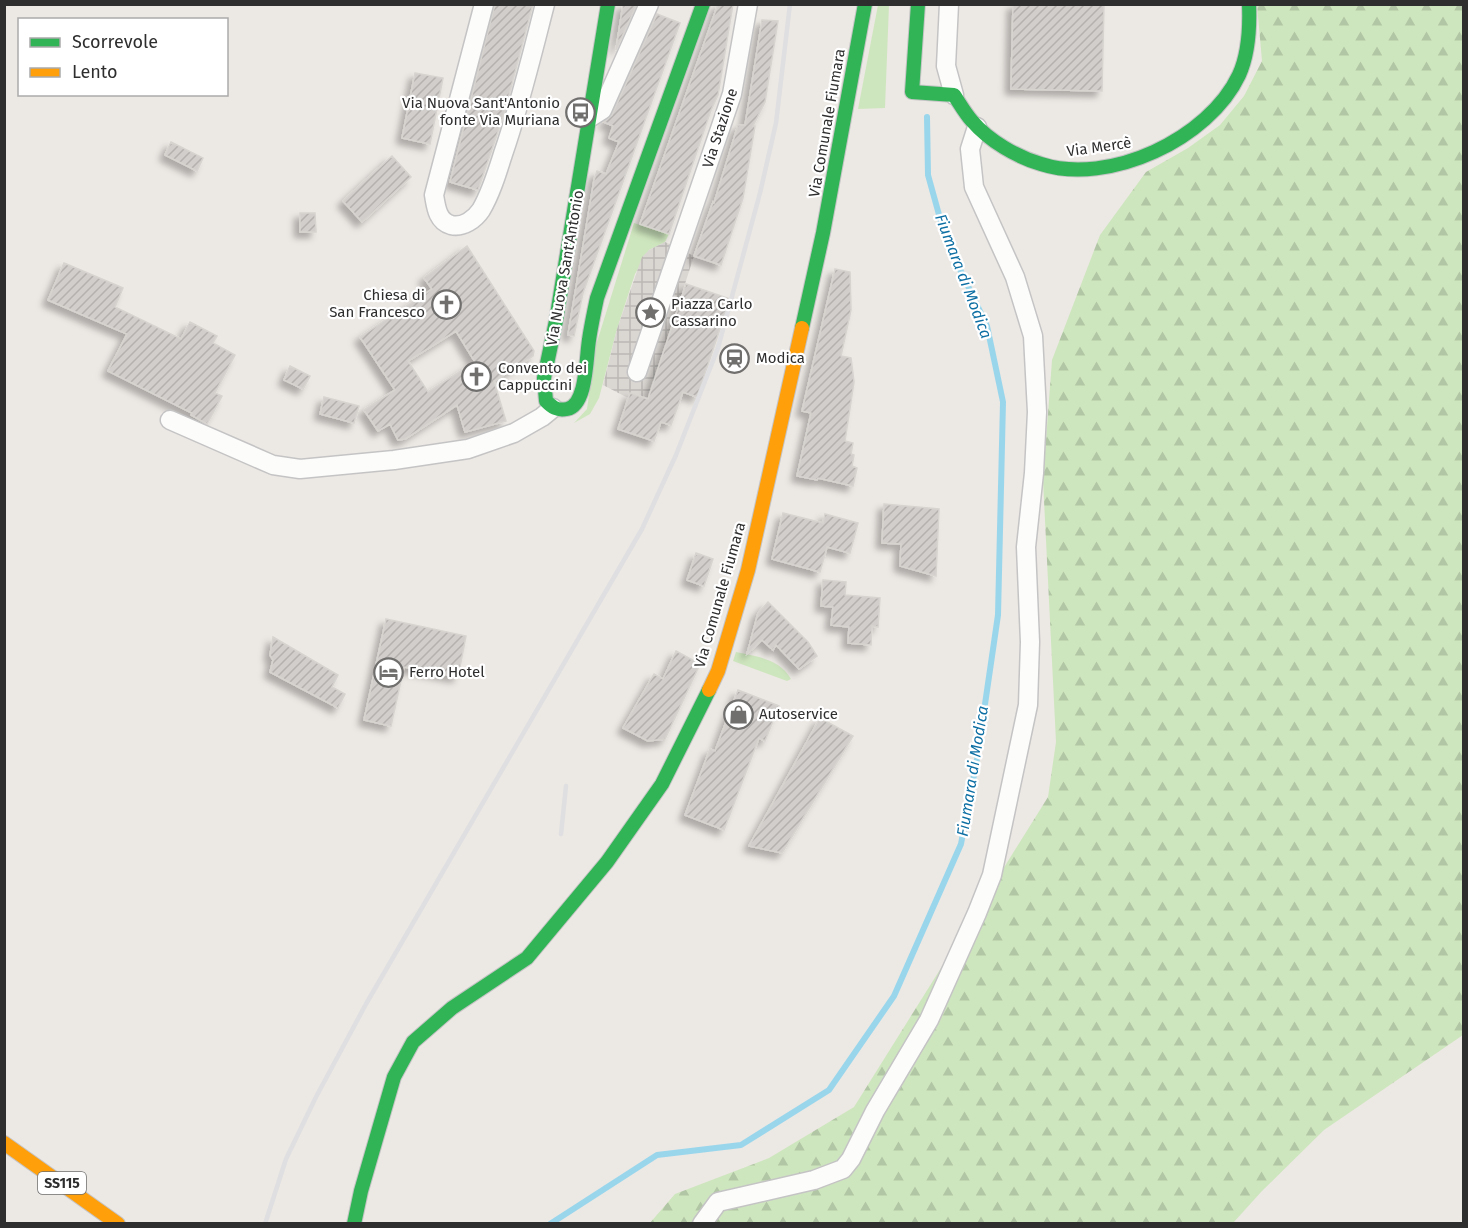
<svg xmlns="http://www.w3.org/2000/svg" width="1468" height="1228" font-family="'Fira Sans',sans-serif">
  <defs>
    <pattern id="forest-firs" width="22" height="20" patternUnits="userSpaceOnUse" patternTransform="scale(1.5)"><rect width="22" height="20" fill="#cee6be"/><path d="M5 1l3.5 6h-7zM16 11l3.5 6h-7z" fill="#b1c6a4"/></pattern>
    <pattern id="plaza-grid" width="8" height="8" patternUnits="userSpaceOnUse" patternTransform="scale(1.5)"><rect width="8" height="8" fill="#dad6d2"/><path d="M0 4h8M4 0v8" fill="none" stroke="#bbb8b5"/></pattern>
    <pattern id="building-hatch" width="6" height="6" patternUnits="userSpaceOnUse" patternTransform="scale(1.5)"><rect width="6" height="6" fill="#d1cecb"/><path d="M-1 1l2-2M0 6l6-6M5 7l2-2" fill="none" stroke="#b4b1af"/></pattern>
    <filter id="shadow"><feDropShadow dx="-5.5" dy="5.5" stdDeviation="3" flood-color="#0004"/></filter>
  </defs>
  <rect width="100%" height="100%" fill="#ece8e4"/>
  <!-- grass -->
  <path fill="#cee6be" d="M878,5H889L885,108L858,109Z
    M634,223L669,234L665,242L649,250L635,274L617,329L599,398L590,414L574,423L587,409L596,345Z
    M736,652C757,657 779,658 791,679L787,681L733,661Z"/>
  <!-- forest -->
  <path fill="url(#forest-firs)" d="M1257,5H1463V1035L1324,1130L1262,1191L1233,1223L649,1224L675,1194L769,1158L854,1107L1048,797L1056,742L1043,480L1052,360L1100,235L1146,172L1188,148L1220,125L1244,96L1262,61Z"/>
  <!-- plaza -->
  <path fill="url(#plaza-grid)" d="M665,242L694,256L653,383L650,399L631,393L628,398L603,385L617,329L642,257L649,250Z"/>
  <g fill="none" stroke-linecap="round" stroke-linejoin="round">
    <!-- stream -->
    <path stroke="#99d6ec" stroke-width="6" d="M550,1224L657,1155L741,1145L829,1090L894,996L961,844L977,759L998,615L1003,402L987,326L946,240L928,175L927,117"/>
  </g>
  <!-- building -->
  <path fill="url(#building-hatch)" stroke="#d7d4d0" stroke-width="1.5" fill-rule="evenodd" filter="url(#shadow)" d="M495,4H533L504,114L478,190L450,182Z
    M623,4L636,6L616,50Z
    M718,4H733L718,95L711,110L669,234L640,224Z
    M1013,4H1104L1102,91L1011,89Z
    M657,14L680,23L583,293L574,336L568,335L594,180L597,171L606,174L619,142L609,138L613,126L604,122L612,115Z
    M762,20L778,21L765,102L753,126H755L743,198L721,265L694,256L713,202L714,203L738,125H745Z
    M415,73L443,78L430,144L402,138Z
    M171,142L203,158L197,171L165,155Z
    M392,156L411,177L362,222L343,201Z
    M300,213H315L316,232H300Z
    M467,246L534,351L533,356L494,381L506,421L465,432L457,405L405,439L398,440L390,424L378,431L364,410L395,390L360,337L432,289L424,278ZM456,331L475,362L428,392L408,361Z
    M64,263L123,288L115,307L181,339L190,322L217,336L213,343L235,355L215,393L222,396L207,424L191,415L192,413L108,371L127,334L48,300Z
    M835,269L850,272L851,310L841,356L851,358L854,382L845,441L853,443L851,454L854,455L852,466L857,468L853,486L818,478L817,480L797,476L811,413L802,411Z
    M686,284L730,299L697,397L683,392L671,425L661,422L654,441L618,429L630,393L648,399Z
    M290,366L310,376L303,389L284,380Z
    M324,397L359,406L354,423L320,414Z
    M884,504L939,509L936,576L900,566L901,544L882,543Z
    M783,513L823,523L825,514L858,523L850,553L827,547L820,572L772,559Z
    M696,553L713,559L704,586L687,580Z
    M823,580L846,582L845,595L880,598L878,627L872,626L871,645L848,643L849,627L831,625L833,607L821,606Z
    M768,602L808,642L817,656L799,669L776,645L773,650L762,640L747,654L758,613Z
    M386,619L466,636L458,677L404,667L391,726L364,720Z
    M273,637L338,675L332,687L345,694L338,708L270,672L273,660L270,655Z
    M676,651L700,664L665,739L648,741L623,728L654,674L663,679Z
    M738,690L779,706L765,741L759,738L724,830L685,815L710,749L715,751Z
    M820,718L853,736L782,853L749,846Z"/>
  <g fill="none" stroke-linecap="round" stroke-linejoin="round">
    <defs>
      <path id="street" d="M484,4L434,195C436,206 437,221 451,225C463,228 475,219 481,210C491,193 497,173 503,154C520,105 532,54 545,4
        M949,4L946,66L954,95
        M591,117L602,110L649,4
        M637,372L732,94L748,4
        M170,420L273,465L300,469L394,460L468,449L514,433L542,417L553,408
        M702,1224L718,1202L814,1180L843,1169L851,1159L875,1111L929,1020L977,913L992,875L1028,705L1030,642L1026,547L1034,473L1037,412L1033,336L1015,277L974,187L970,149L977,127"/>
      <path id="fast" d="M608,4L556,321L544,378L546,401C552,407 557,411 567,409C587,405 586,358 589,340C591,326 594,312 597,298L703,4
        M918,4L912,92L954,95C960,104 965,113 972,121C989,141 1017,157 1041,164C1109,186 1209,139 1239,75C1249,53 1250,28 1249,4
        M802,328L823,233L865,4
        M354,1224L361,1191L394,1077L413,1042L452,1008L527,958L607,862L662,784L709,690"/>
      <path id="slow" d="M709,690L718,671L748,570L802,328
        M4,1143L118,1224"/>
    </defs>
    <!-- street casing -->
    <use href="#street" stroke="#c5c4c5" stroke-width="21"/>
    <!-- fast casing -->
    <use href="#fast" stroke="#c5c4c5" stroke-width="16"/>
    <!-- slow casing -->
    <use href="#slow" stroke="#c5c4c5" stroke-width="16"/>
    <!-- street -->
    <use href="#street" stroke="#fcfcfb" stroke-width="18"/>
    <!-- fast -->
    <use href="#fast" stroke="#30b455" stroke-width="14"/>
    <!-- slow -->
    <use href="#slow" stroke="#ff9f0a" stroke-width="14"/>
    <!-- rail -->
    <path stroke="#dfdfe1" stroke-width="4.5" d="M561,834L566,786
      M265,1224L286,1159L316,1097L366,1004L642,529L676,455L718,348L760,193L776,123L790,4"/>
  </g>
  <!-- icons -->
  <defs>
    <symbol id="bus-ring" viewBox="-11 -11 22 22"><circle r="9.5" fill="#fff" stroke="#706f6e" stroke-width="1.5"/><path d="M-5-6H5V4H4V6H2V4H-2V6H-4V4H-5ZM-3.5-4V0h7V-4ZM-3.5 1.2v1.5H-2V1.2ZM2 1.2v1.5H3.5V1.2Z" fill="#706f6e"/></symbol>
    <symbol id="church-ring" viewBox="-11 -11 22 22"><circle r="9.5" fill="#fff" stroke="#706f6e" stroke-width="1.5"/><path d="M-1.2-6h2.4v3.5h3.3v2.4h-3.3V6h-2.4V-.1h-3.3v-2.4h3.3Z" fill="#706f6e"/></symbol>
    <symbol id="sight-ring" viewBox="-11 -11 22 22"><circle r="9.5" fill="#fff" stroke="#706f6e" stroke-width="1.5"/><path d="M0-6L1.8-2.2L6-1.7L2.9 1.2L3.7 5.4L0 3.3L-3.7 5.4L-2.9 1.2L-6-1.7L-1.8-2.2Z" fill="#706f6e"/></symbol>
    <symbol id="station-ring" viewBox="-11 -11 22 22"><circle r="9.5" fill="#fff" stroke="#706f6e" stroke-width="1.5"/><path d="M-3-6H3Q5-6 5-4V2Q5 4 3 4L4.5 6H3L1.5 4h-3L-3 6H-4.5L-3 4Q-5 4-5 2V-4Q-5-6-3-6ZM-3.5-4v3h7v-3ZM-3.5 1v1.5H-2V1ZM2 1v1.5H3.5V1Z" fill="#706f6e"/></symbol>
    <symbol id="hotel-ring" viewBox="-11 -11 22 22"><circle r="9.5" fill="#fff" stroke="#706f6e" stroke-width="1.5"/><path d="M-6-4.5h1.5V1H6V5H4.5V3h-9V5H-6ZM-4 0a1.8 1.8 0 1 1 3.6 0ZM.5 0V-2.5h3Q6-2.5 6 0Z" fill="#706f6e"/></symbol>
    <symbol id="shop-ring" viewBox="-11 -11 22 22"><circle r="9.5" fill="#fff" stroke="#706f6e" stroke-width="1.5"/><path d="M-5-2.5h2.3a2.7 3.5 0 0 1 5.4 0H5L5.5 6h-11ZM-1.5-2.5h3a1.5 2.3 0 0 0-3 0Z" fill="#706f6e"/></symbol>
  </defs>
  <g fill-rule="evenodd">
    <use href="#bus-ring" x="564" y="96" width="33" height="33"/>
    <use href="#church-ring" x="430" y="288" width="33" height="33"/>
    <use href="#sight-ring" x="634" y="296" width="33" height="33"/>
    <use href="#station-ring" x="718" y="342" width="33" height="33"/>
    <use href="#church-ring" x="460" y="360" width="33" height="33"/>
    <use href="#hotel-ring" x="372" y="656" width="33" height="33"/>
    <use href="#shop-ring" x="722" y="698" width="33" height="33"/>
  </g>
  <g text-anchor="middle" stroke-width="4.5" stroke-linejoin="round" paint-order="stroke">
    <!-- shield labels -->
    <rect fill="#fff" stroke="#6d6d6d" stroke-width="1.5" x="38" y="1172" width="48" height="22" rx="4.5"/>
    <g font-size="14" font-weight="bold" fill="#2e2e2e">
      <text x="62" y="1188">SS115</text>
    </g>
    <!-- poi labels -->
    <g font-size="15" fill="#2e2e2e" stroke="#fff" text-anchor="start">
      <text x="560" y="108" text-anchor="end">Via Nuova Sant'Antonio<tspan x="560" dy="17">fonte Via Muriana</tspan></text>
      <text x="425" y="300" text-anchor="end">Chiesa di<tspan x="425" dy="17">San Francesco</tspan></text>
      <text x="671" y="309">Piazza Carlo<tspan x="671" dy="17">Cassarino</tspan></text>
      <text x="756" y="363">Modica</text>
      <text x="498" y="373">Convento dei<tspan x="498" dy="17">Cappuccini</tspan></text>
      <text x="409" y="677">Ferro Hotel</text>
      <text x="759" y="719">Autoservice</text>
    </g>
    <!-- street labels -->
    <g font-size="15" fill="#2e2e2e" stroke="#fff">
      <text transform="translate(827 123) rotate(-80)" y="5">Via Comunale Fiumara</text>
      <text transform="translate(720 128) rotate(-72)" y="5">Via Stazione</text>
      <text transform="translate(1099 147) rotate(-8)" y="5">Via Mercè</text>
      <text transform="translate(565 268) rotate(-80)" y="5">Via Nuova Sant'Antonio</text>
      <text transform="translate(720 595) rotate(-74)" y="5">Via Comunale Fiumara</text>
    </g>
    <!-- water labels -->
    <g font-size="16" font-style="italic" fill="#0d6fa3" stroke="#fff">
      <text transform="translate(964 276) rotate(69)" y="6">Fiumara di Modica</text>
      <text transform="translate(972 771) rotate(-81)" y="6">Fiumara di Modica</text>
    </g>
  </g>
  <!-- border -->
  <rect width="1468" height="1228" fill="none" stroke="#2e2e2e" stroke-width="12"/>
  <!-- legend -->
  <rect x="18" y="18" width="210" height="78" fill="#ffffff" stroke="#ababab" stroke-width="1.5"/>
  <rect x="30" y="38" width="30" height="9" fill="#30b455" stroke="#ababab" stroke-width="1.5"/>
  <text x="72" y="48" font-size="18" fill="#2e2e2e">Scorrevole</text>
  <rect x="30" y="68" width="30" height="9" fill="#ff9f0a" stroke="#ababab" stroke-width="1.5"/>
  <text x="72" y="78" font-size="18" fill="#2e2e2e">Lento</text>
</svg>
